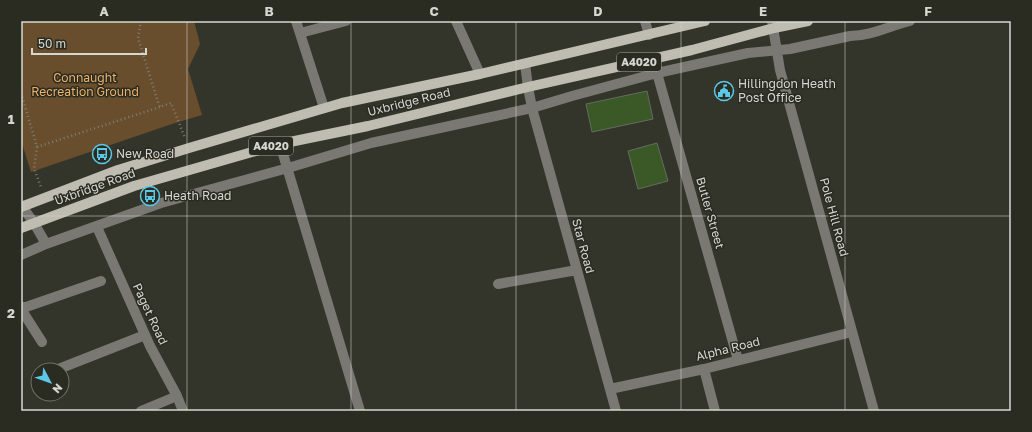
<svg xmlns="http://www.w3.org/2000/svg" width="1032" height="432" font-family="'Golos Text',sans-serif">
  <rect width="100%" height="100%" fill="#34352a"/>
  <!-- green -->
  <path fill="#694e2d" d="M21,21H194L200,44L188,69L202,115L172,124L31,172L21,140Z"/>
  <!-- building -->
  <path fill="#3a5927" stroke="#656c62" d="M647,91L653,119L592,132L586,104Z
    M657,143L668,181L638,189L628,151Z"/>
  <g fill="none" stroke-linecap="round" stroke-linejoin="round">
    <!-- path -->
    <path stroke="#7e7f77" stroke-width="2.5" stroke-dasharray="1 3" stroke-linecap="butt" d="M141,21L138,38L158,102L160,107L171,103L185,138
      M21,93L37,147L34,168L41,187
      M37,147L160,107"/>
    <!-- minor -->
    <path stroke="#7a7873" stroke-width="10" d="M296,21L324,108
      M456,21L480,74
      M645,21L649,35
      M772,21L780,70L874,411
      M300,33L346,21
      M525,64L528,87L532,108L616,411
      M657,73L738,360
      M280,144L360,411
      M21,205L34,223L46,244
      M97,227L150,346L177,396L183,411
      M21,255L46,244L161,203L288,168L371,143L532,108L572,96L657,73L748,53L790,49L850,36C871,36 889,26 910,21
      M498,284L577,270
      M21,307H26L101,281
      M21,309L42,342
      M704,369L715,411
      M56,370L145,335
      M610,389L704,369L852,332
      M141,411L177,396"/>
    <!-- major -->
    <path stroke="#bfbcb1" stroke-width="10" d="M21,207L118,170L189,148L342,103L480,74L705,21
      M21,228L134,186L280,144L368,126L528,87L692,50L774,28L808,21"/>
  </g>
  <!-- grid -->
  <path fill="none" stroke="#d6d7d1" stroke-width="1" stroke-opacity="0.55" d="M187,21V411M351,21V411M516,21V411M681,21V411M845,21V411M21,216H1011"/>
  <!-- icons -->
  <defs>
    <symbol id="civic-ring" viewBox="-11 -11 22 22"><circle r="9.5" fill="#2a2b21" stroke="#5bc8e7" stroke-width="1.5"/><path d="M-.6-6.5H3V-4.5H.6V-3L4-1V1h2V6H-6V1h2V-1L-.6-3ZM-1.2 2.5V6h2.4V2.5Z" fill="#5bc8e7"/></symbol>
    <symbol id="bus-ring" viewBox="-11 -11 22 22"><circle r="9.5" fill="#2a2b21" stroke="#5bc8e7" stroke-width="1.5"/><path d="M-5-6H5V4H4V6H2V4H-2V6H-4V4H-5ZM-3.5-4V0h7V-4ZM-3.5 1.2v1.5H-2V1.2ZM2 1.2v1.5H3.5V1.2Z" fill="#5bc8e7"/></symbol>
  </defs>
  <g fill-rule="evenodd">
    <use href="#civic-ring" x="713" y="80" width="22" height="22"/>
    <use href="#bus-ring" x="91" y="143" width="22" height="22"/>
    <use href="#bus-ring" x="139" y="185" width="22" height="22"/>
  </g>
  <g text-anchor="middle" stroke-width="3" stroke-linejoin="round" paint-order="stroke">
    <!-- shield labels -->
    <g fill="#2a2b21" stroke="#a2a39c" stroke-width="1">
      <rect x="617" y="53" width="44" height="18" rx="3"/>
      <rect x="249" y="137" width="44" height="18" rx="3"/>
    </g>
    <g font-size="11" font-weight="bold" fill="#d6d7d1">
      <text x="639" y="66">A4020</text>
      <text x="271" y="150">A4020</text>
    </g>
    <!-- park labels -->
    <g font-size="12" fill="#eeb369" stroke="#2a2b21">
      <text x="85" y="82">Connaught<tspan x="85" dy="14">Recreation Ground</tspan></text>
    </g>
    <!-- poi labels -->
    <g font-size="12" fill="#d6d7d1" stroke="#2a2b21" text-anchor="start">
      <text x="738" y="88">Hillingdon Heath<tspan x="738" dy="14">Post Office</tspan></text>
      <text x="116" y="158">New Road</text>
      <text x="164" y="200">Heath Road</text>
    </g>
    <!-- street labels -->
    <g font-size="12" fill="#d6d7d1" stroke="#2a2b21">
      <text transform="translate(409 102) rotate(-14)" y="4">Uxbridge Road</text>
      <text transform="translate(95 187) rotate(-20)" y="4">Uxbridge Road</text>
      <text transform="translate(710 213) rotate(74)" y="4">Butler Street</text>
      <text transform="translate(834 217) rotate(75)" y="4">Pole Hill Road</text>
      <text transform="translate(583 246) rotate(75)" y="4">Star Road</text>
      <text transform="translate(150 314) rotate(65)" y="4">Paget Road</text>
      <text transform="translate(728 349) rotate(-14)" y="4">Alpha Road</text>
    </g>
  </g>
  <!-- border -->
  <rect width="1032" height="432" fill="none" stroke="#2a2b21" stroke-width="44"/>
  <!-- north arrow -->
  <g transform="translate(50 382) rotate(131)"><circle r="19" fill="#2a2b21" stroke="#6f7067"/>
  <path d="M0-3L7 15L0 10L-7 15Z" fill="#5bc8e7"/>
  <text y="-6" font-size="11" font-weight="bold" text-anchor="middle" fill="#d6d7d1">N</text>
  </g>
  <!-- scale -->
  <path d="M32 48v6h114v-6" fill="none" stroke="#d6d7d1" stroke-width="2"/>
  <text x="38" y="48" font-size="12" fill="#d6d7d1" stroke="#2a2b21" stroke-width="3" paint-order="stroke">50 m</text>
  <rect x="22" y="22" width="988" height="388" fill="none" stroke="#d6d7d1" stroke-width="1.5"/>
  <g font-size="13" text-anchor="middle" font-weight="bold" fill="#d6d7d1">
    <text x="104" y="16">A</text>
    <text x="269" y="16">B</text>
    <text x="434" y="16">C</text>
    <text x="598" y="16">D</text>
    <text x="763" y="16">E</text>
    <text x="928" y="16">F</text>
    <text x="11" y="124">1</text>
    <text x="11" y="318">2</text>
  </g>
</svg>
